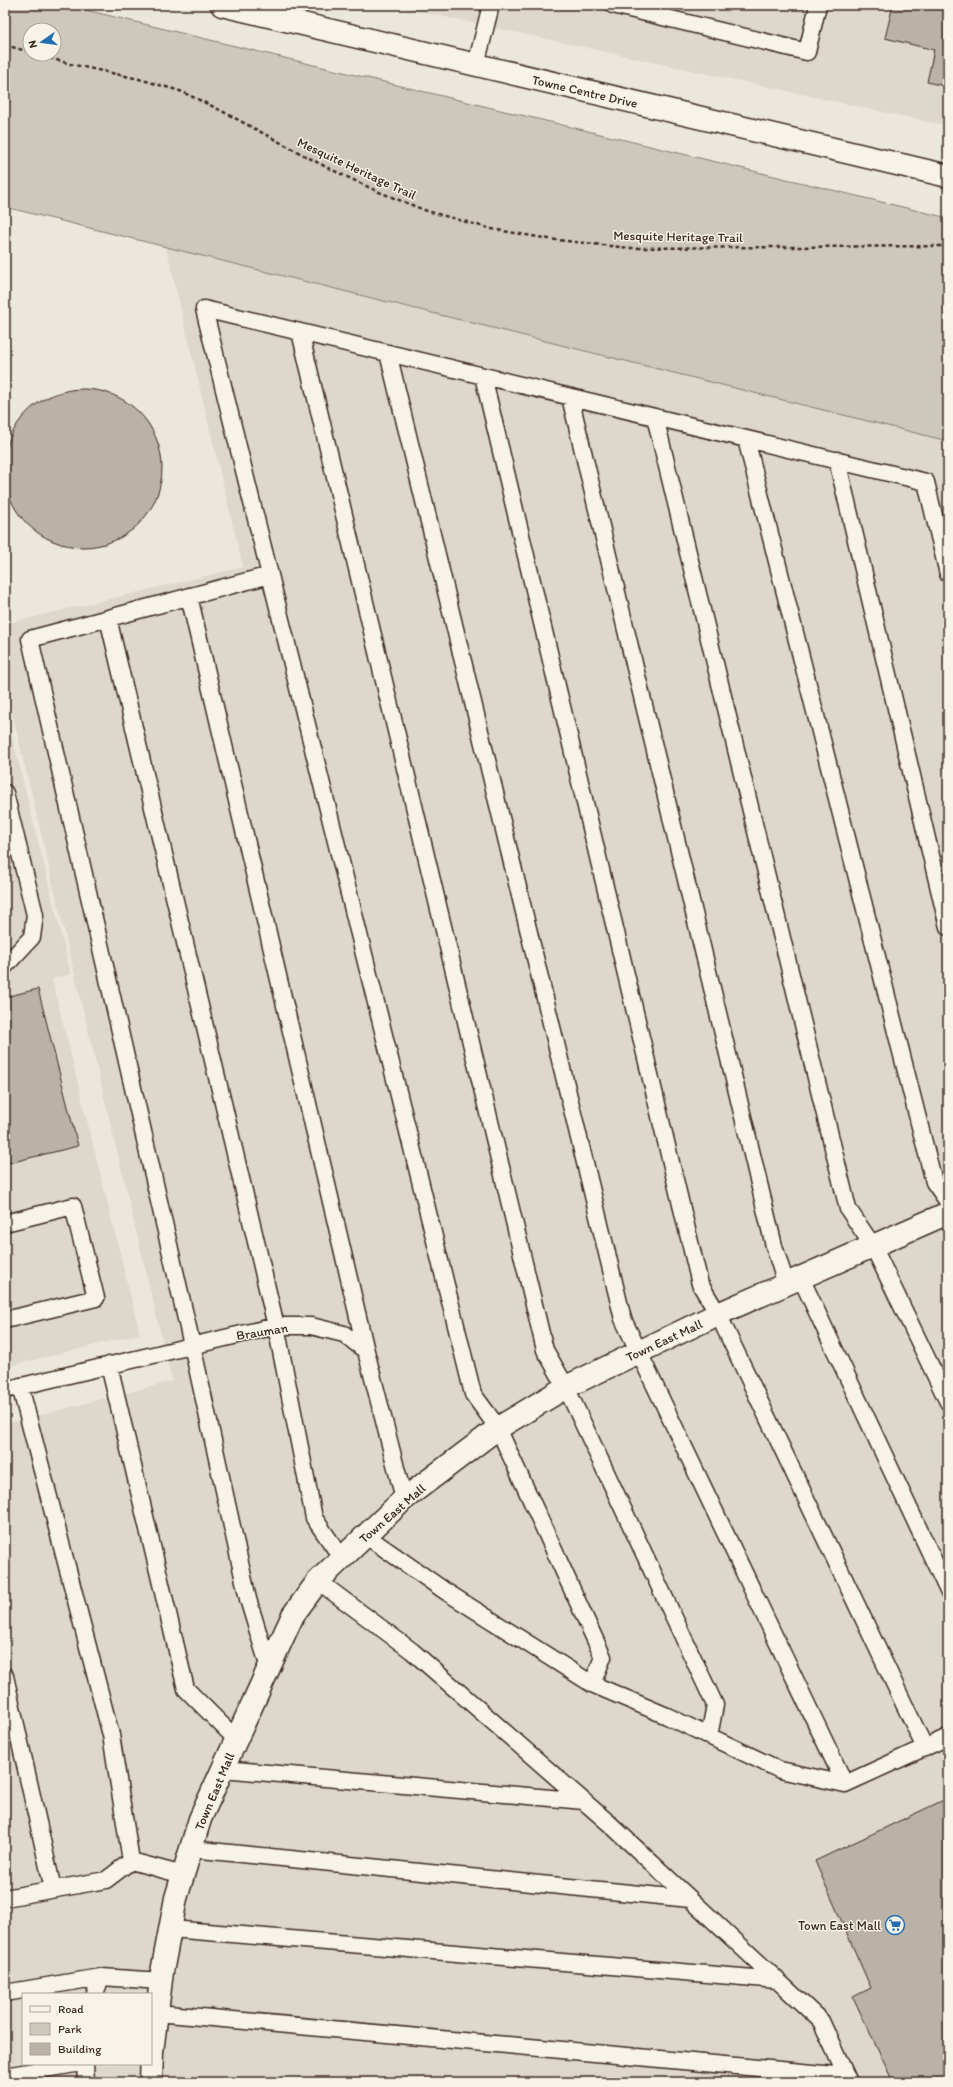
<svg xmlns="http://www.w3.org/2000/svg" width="953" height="2087" font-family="Itim,sans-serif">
  <rect width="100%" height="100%" fill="#ece7dc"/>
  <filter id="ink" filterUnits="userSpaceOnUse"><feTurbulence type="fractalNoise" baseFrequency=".025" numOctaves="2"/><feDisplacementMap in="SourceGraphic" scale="8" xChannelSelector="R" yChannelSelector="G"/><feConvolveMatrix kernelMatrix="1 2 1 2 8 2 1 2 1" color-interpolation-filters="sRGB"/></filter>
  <g filter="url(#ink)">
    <!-- built -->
    <path fill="#ddd7cc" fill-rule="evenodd" d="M390,5H948V126Z
      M166,247L948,441V2082H5V1424L172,1381L5,683V624L243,567ZM23,1994H151V2064H23Z
      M5,708L71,974L52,979L140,1334L5,1367Z"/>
    <!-- green -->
    <path fill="#cec8bc" stroke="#84796d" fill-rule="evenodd" d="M5,5H65L948,218V441L5,207ZM30,30H54V54H30Z"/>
    <!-- building -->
    <path fill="#bab2a7" stroke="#3b2a1e" d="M893,5H948V87L927,82L934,50L885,38Z
      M4 468a79 79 0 1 1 158 0a79 79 0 1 1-158 0Z
      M38,989L78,1146L5,1164V997Z
      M948,1798V2082H893L853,1997L871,1988L815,1861Z"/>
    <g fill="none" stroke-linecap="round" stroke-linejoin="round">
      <defs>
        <path id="lane" d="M613,5L807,52L818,5
          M476,65L491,5
          M300,332L545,1350L566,1387L715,1705L709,1736
          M388,353L623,1319L845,1784
          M483,376L700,1284L718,1314L925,1748
          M570,397L774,1246L786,1284
          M655,417L848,1209L873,1246L948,1402
          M746,439L934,1182L948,1202
          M837,460L948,927
          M189,596L366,1351
          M108,618L276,1326L314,1518L341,1557
          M5,793L35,915L32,937L5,966
          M5,1223L73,1206L96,1298L5,1320
          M801,1278L948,1591
          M109,1365L186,1689L236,1739
          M20,1386L111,1735L131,1861L183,1875
          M5,1390L276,1326H311L344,1334L366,1351L404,1499
          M365,1535L445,1591L592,1684L667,1716L780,1770L845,1784L948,1737
          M318,1581L412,1651L611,1825L821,2021L849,2082
          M269,1668L248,1599L192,1345L30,639L270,575
          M5,1676L53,1889
          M592,1684L603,1657L498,1428L473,1394L204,309L926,482L948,574
          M223,1769L584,1801
          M191,1849L690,1899
          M5,1898L106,1880L131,1861
          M171,1929L777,1980
          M5,1993L101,1977
          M95,1994L101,1977L161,1981
          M157,2013L846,2076
          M85,2064L86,2082
          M5,2076L75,2064"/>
        <path id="street" d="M151,2082L152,2052L162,1972L176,1898L200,1819L293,1615L318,1581L404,1499L498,1428L566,1387L718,1314L948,1213"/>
        <path id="secondary" d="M222,5L948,176"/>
      </defs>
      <!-- lane casing -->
      <use href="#lane" stroke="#3b2a1e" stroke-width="19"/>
      <!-- street casing -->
      <use href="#street" stroke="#3b2a1e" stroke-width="25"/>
      <!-- secondary casing -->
      <use href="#secondary" stroke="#3b2a1e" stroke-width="25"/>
      <!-- path -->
      <path stroke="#3b2a1e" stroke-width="2.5" stroke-dasharray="4 3" stroke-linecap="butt" d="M5,45L30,52
        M36,54L70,64L139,79L180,91L218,109L326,167L379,192L427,211L492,229L549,239L629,248L948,246"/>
      <!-- lane -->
      <use href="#lane" stroke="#f7f3e8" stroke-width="16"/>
      <!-- street -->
      <use href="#street" stroke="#f7f3e8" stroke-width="22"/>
      <!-- secondary -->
      <use href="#secondary" stroke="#f7f3e8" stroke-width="22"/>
    </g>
  </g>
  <!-- icons -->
  <defs>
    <symbol id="supermarket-ring" viewBox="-11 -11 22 22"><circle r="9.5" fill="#f7f3e8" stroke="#1f6fb2" stroke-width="1.5"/><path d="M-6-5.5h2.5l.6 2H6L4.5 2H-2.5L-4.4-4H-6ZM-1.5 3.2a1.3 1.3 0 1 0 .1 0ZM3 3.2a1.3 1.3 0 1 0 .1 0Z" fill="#1f6fb2"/></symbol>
  </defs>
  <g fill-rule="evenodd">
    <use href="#supermarket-ring" x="884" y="1914" width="22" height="22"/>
  </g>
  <g text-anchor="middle" stroke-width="3" stroke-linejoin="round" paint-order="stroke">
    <!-- street labels -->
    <g font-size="13" fill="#3b2a1e" stroke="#f7f3e8">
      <text transform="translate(585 91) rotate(13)" y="5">Towne Centre Drive</text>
      <text transform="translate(357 168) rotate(25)" y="5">Mesquite Heritage Trail</text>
      <text transform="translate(678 236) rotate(1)" y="5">Mesquite Heritage Trail</text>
      <text transform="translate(262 1331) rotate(-9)" y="5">Brauman</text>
      <text transform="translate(664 1340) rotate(-25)" y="5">Town East Mall</text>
      <text transform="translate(392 1513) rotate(-41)" y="5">Town East Mall</text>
      <text transform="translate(214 1791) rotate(-67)" y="5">Town East Mall</text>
    </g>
    <!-- poi labels -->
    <g font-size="13" fill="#3b2a1e" stroke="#f7f3e8" text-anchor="end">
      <text x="881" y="1930">Town East Mall</text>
    </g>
  </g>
  <!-- margin -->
  <rect width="953" height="2087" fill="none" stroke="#f7f3e8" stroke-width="20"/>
  <rect x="10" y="10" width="933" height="2067" fill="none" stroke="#3b2a1e" stroke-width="1.5" filter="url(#ink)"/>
  <!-- legend -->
  <rect x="22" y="1993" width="130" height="72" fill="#f7f3e8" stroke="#aca397"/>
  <rect x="30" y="2006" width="20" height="6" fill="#f7f3e8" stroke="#aca397"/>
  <text x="58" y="2013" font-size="12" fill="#3b2a1e">Road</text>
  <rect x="30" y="2023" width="20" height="12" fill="#cec8bc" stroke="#aca397"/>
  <text x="58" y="2033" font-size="12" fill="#3b2a1e">Park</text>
  <rect x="30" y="2043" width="20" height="12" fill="#bab2a7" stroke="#aca397"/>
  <text x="58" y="2053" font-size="12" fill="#3b2a1e">Building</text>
  <!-- north arrow -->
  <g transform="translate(42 42) rotate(256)"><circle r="19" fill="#f7f3e8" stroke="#aca397"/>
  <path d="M0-3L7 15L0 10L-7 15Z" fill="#1f6fb2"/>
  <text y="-6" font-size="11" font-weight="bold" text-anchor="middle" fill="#3b2a1e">N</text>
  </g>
</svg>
